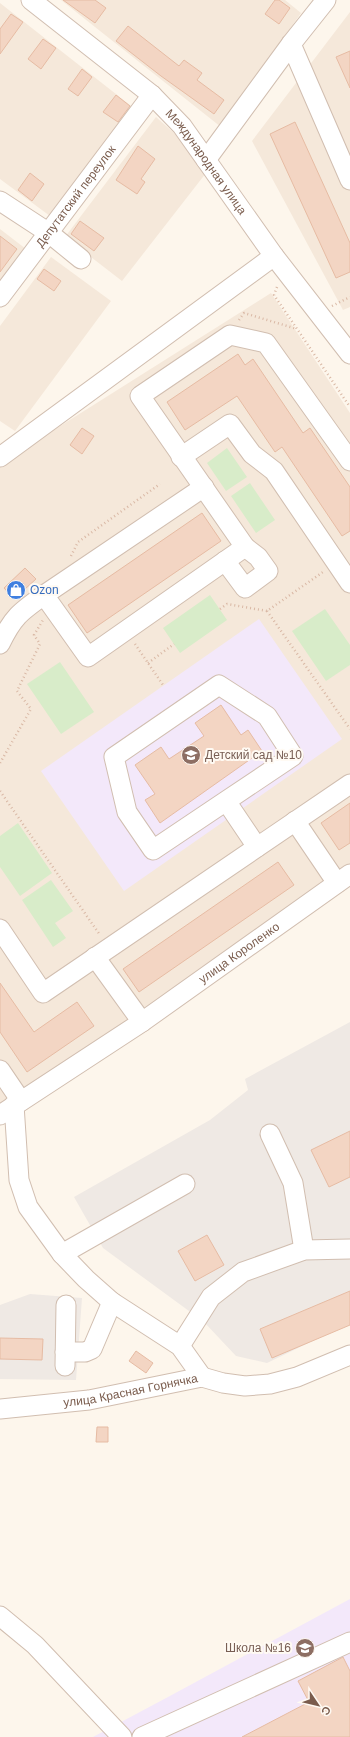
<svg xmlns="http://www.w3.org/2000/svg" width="350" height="1737" font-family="Helvetica,sans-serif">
  <rect width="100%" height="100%" fill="#fdf6ec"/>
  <!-- residential -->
  <path fill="#f5e8da" d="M61,0H285L301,13L221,127Z
    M0,3L135,109L50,216L0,179Z
    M350,12V307L343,310L252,141Z
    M156,117L175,134L206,173L122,281L65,237Z
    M0,229L26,249L0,283Z
    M51,257L111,301L15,431L0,421V326Z
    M271,293L350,413V870L0,1113V464Z"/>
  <!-- industrial -->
  <path fill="#efe9e4" d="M350,1022V1323L267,1363L236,1356L204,1322L103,1248L74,1197L210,1120L248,1090L245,1079Z
    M30,1294L82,1298L76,1380L0,1379V1305Z"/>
  <!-- education -->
  <path fill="#f3e8fa" d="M259,619L342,739L124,891L41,771Z
    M350,1599V1737H93L168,1697Z"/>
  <!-- green -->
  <path fill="#d8ecc9" d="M227,448L247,477L226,491L207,463Z
    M250,483L275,520L256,533L231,496Z
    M210,595L227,620L180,653L163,628Z
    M325,609L350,645V665L326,681L292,631Z
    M60,662L94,712L61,734L27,684Z
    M18,823L52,873L20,896L0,867V836Z
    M51,880L73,911L55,923L66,938L53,947L22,900Z"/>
  <!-- building -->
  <path fill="#f3d5c3" stroke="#e6bba3" d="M63,0H95L106,8L95,23Z
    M275,0H279L290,8L279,24L265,14Z
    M11,14L23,22L0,54V29Z
    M128,26L179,66L184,60L202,73L197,80L224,100L214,114L161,76L116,41Z
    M43,39L56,48L41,69L28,59Z
    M350,51V88L336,57Z
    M82,69L92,77L78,96L68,89Z
    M116,95L130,106L118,122L103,112Z
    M295,122L350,243V272L336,278L270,134Z
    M138,146L155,159L141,179L145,182L137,194L116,180Z
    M30,173L44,184L32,201L18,190Z
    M80,221L104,238L94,251L71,234Z
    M0,236L17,249L0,272Z
    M44,269L61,281L54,291L37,279Z
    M238,354L245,365L253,359L303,433L310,428L350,487V531L342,536L282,447L275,452L237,396L185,430L167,402Z
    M82,428L94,436L82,454L70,445Z
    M202,513L221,541L87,633L68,605Z
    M25,568L36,579L14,599L4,588Z
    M221,705L241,735L248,730L262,751L160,823L145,800L155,794L135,765L161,747L169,759L204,736L195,723Z
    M350,803V843L339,850L321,823Z
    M278,862L294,885L139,992L123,969Z
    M0,983L34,1032L77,1002L94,1026L27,1072L0,1032Z
    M350,1131V1177L329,1187L311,1150Z
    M207,1235L224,1265L195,1281L178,1251Z
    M350,1291V1325L272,1358L260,1329Z
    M0,1338L43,1339L42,1360L0,1359Z
    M136,1351L153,1363L146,1373L129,1361Z
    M97,1427H108V1442H96Z
    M343,1657L350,1671V1737H242L309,1702L298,1681Z"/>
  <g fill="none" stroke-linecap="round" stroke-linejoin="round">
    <defs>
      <g id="minor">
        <path id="s1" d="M31,0L152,95L182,126L274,256L350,354"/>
        <path d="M291,44L350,180"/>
        <path d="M206,160L291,44L326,0"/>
        <path d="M0,201L49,233L81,259"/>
        <path id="s2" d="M0,297L152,95"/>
        <path d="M0,457L274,256"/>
        <path d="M181,457L230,424L252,454L274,471L350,583"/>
        <path d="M225,561L245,588L268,571L258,557L245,547"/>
        <path d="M44,595L204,487"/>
        <path d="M0,644C13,617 20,612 44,595L88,657L245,547L140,396L230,335L266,343L350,461"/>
        <path d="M226,801L153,850L127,812L114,757L219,685L267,716L293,756L226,801L257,847"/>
        <path d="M295,821L337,883"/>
        <path d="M0,929L43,993L350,784"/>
        <path d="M95,957L142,1022"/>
        <path d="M0,1070L21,1101"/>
        <path d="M14,1105L19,1180L28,1207L62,1254L86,1279L112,1302L180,1346L202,1377"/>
        <path id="s3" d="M0,1115L142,1022L350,874"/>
        <path d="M270,1134L293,1183L304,1250"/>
        <path d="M62,1254L185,1184"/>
        <path d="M180,1346L211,1297L243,1272L304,1250L350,1249"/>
        <path d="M65,1352H85L92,1349L112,1302"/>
        <path d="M65,1366L66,1305"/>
        <path id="s4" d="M0,1409L89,1400L202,1377L223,1383L245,1386L270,1384L297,1377L350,1355"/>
        <path d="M0,1616L35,1645L122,1737"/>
        <path d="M142,1737L350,1642"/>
      </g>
    </defs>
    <!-- minor casing -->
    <use href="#minor" stroke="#d1beb0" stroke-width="21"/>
    <!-- path -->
    <path stroke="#d9b8a5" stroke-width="2.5" stroke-dasharray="1 3" stroke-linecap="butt" d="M277,287L274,295L350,407
      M332,306L350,297
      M239,320L244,313L297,329
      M71,556L78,542L160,484
      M220,609L227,604L267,611L323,572
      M267,611L350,729
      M135,644L163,685
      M148,663L174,644
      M0,763L31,709L17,691L40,644L34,635L43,620
      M0,791L100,935"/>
    <!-- minor -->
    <use href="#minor" stroke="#fff" stroke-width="19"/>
  </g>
  <!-- icons -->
  <defs>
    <symbol id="shop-disc" viewBox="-11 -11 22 22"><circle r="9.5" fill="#3f7fe0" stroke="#fffaf3"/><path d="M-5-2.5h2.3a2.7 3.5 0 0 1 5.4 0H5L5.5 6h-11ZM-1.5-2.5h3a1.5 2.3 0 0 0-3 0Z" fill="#fff"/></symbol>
    <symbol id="school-disc" viewBox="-11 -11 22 22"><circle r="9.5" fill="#8d6e63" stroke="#fffaf3"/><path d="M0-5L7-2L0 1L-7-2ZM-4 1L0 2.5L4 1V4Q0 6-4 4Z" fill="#fff"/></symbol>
  </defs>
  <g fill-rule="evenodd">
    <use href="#shop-disc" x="5" y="579" width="22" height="22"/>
    <use href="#school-disc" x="180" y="744" width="22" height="22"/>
    <use href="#school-disc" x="294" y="1637" width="22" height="22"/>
  </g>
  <g text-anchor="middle" stroke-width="4" stroke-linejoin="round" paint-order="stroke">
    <!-- street labels -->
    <g font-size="12" fill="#7a5c4d" stroke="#fffaf3">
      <text dy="4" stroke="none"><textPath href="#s1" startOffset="240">Международная улица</textPath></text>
      <text dy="4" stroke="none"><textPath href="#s2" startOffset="126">Депутатский переулок</textPath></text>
      <text dy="4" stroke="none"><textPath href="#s3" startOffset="289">улица Короленко</textPath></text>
      <text dy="4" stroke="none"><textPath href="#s4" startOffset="132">улица Красная Горнячка</textPath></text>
    </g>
    <!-- shop labels -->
    <g font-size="12" fill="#366cbe" stroke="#fffaf3" text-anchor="start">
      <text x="30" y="594">Ozon</text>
    </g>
    <!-- education labels -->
    <g font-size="12" fill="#785e54" stroke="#fffaf3" text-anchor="start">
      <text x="205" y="759">Детский сад №10</text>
      <text x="291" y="1652" text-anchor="end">Школа №16</text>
    </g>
  </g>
  <!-- north arrow -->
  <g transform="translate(318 1705) rotate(125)" stroke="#fffaf3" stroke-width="3" paint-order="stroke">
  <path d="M0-3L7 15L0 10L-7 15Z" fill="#7a5c4d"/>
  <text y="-6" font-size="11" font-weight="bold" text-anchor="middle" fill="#7a5c4d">С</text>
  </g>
</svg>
